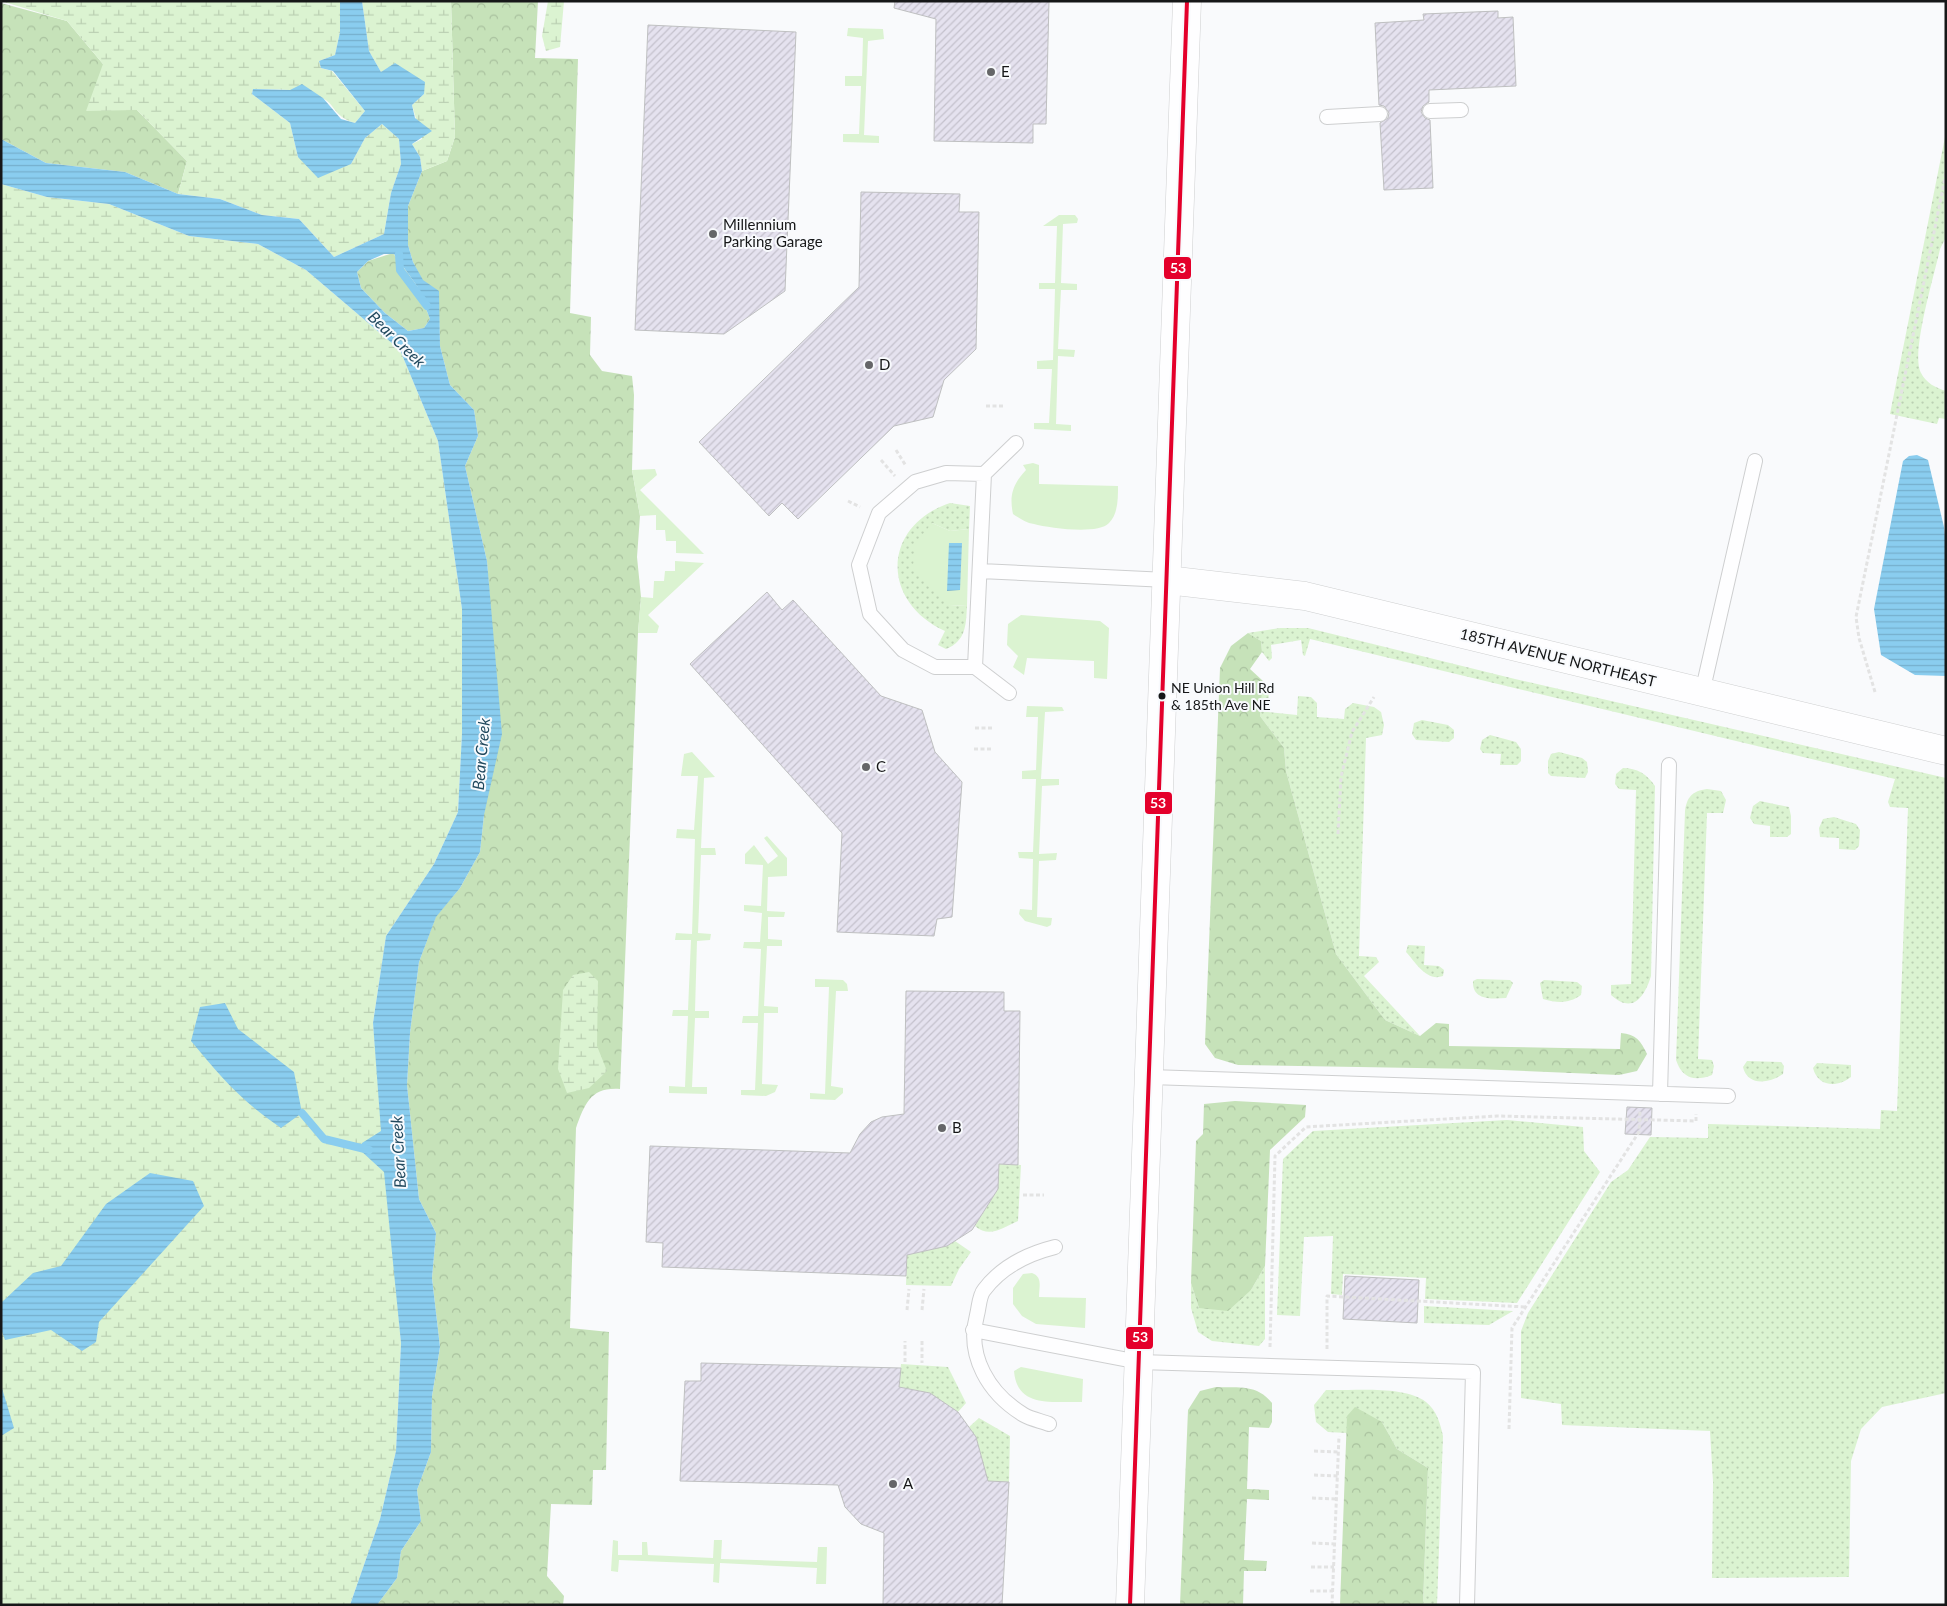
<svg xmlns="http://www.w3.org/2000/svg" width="1947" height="1606" font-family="Lato,sans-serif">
  <defs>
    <pattern id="grass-dots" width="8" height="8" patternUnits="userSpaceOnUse" patternTransform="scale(1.25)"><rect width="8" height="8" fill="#dbf3d1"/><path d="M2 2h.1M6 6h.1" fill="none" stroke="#bbd0b3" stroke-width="1.8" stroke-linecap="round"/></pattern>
    <pattern id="forest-crowns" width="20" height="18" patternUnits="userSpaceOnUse" patternTransform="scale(1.25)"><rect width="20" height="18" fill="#c6e2b9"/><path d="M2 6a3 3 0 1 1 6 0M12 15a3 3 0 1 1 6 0" fill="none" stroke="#a9c19e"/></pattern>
    <pattern id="wetland-marsh" width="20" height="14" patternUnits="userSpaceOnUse" patternTransform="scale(1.25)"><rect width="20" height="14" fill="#dbf3d1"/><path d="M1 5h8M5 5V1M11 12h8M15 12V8" fill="none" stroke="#bbd0b3"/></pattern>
    <pattern id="water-rules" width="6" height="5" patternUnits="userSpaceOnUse" patternTransform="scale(1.25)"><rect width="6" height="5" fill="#8acdef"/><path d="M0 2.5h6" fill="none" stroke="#76afcc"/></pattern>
    <pattern id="building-hatch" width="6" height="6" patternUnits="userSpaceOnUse" patternTransform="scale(1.25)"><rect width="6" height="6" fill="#e5e2ef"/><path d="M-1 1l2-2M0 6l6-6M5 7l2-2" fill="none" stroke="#c4c1cc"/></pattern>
  </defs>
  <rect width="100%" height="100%" fill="#f9fafc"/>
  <!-- grass -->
  <path fill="url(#grass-dots)" d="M1946,132V237L1940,249C1935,273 1910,354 1921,373C1926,383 1936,388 1946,391V419L1939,418L1937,424L1890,414Z
    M950,503L970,506L969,529L950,531L932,523L950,605L967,606C966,625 966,641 946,649L938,645L945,631C880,601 882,526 950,503Z
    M1280,628H1308L1515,679L1946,778V1393L1882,1407L1861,1429L1851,1461L1849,1577L1712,1578L1713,1482L1710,1431L1562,1425L1561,1404L1521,1398V1331L1528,1313L1611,1182L1628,1170L1650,1137L1708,1138V1124L1880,1129L1881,1110L1897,1111L1908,808L1890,807L1888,802L1895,779L1310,639L1305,656L1303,655L1301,640L1271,645L1272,658L1269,661L1262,652L1261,641L1248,633Z
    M1263,681L1269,686L1268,712L1297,715L1298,696L1311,697L1317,703V717L1344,719L1345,709L1353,703L1374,707L1381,712L1384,725L1382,735L1366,738L1359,956L1376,957L1379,962L1364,976L1420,1036L1385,1020L1336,954L1286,771L1284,748L1260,716Z
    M1422,720L1448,725L1454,730V738L1449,742L1416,740L1412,734L1414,723Z
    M1490,735L1516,742L1521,749V761L1517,765H1500L1501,754L1483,753L1480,749L1482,740Z
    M1559,752L1582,758L1587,762L1588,772L1585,778L1551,776L1548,773V761L1551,754Z
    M1623,768C1637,768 1647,774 1655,786L1651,976C1645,996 1633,1015 1611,995V985L1631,984L1636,790L1619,789L1615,784L1616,774Z
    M1707,789L1721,791L1726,800L1723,813H1707L1698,1059L1712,1060L1714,1066L1712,1075C1694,1082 1682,1078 1676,1060L1685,811C1687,797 1692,791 1707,789Z
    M1760,801L1789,807L1791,816V834L1787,837H1770V826L1754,824L1750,818L1753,806Z
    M1834,817L1856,824L1860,830L1859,846L1855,850L1839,849V838L1820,837L1819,828L1823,819Z
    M1408,945L1425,946L1424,965L1439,966L1444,970L1443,976C1427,982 1416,963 1406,952Z
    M1477,979L1510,980L1513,983L1506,998C1491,999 1472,1000 1473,981Z
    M1544,980L1577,982L1582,986L1581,995C1568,1004 1558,1003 1543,999L1540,983Z
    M1747,1061L1781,1062L1784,1066L1783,1074C1769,1084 1747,1086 1743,1067Z
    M1817,1063L1851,1065V1077C1837,1088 1818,1087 1813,1068Z
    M1507,1120L1583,1127L1584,1151L1600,1172L1517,1303L1425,1299L1426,1278L1343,1274L1342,1295L1331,1294L1333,1236L1304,1237L1300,1316L1277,1315L1283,1159L1313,1131Z
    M999,1164L1021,1165L1018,1221C1003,1227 990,1239 975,1226L998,1189Z
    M955,1241L971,1252L959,1269L951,1286L906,1285L907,1255L947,1246Z
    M1265,1266V1339L1259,1346L1212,1341L1198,1332L1191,1308V1283L1199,1308L1251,1290Z
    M1424,1306L1513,1311L1489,1325L1424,1323Z
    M901,1364L948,1367L966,1403L958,1412L930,1393L899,1387Z
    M1326,1390C1352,1391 1405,1385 1426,1402C1437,1411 1440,1423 1443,1436L1437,1605H1423L1428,1468L1397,1449L1382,1422L1347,1416V1433L1328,1432L1316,1422L1314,1405Z
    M979,1418L1010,1436L1009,1482L987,1481L976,1437L969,1427Z"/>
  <!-- forest -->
  <path fill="url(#forest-crowns)" d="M451,1H538L535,58L578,59L570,313L591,317L590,355L602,371L632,376L634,395L632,470L640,516L637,557L641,597L638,633L620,1089C591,1087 585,1103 576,1128L570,1328L609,1332L606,1470H593L592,1505L551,1504L547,1576L564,1596L563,1605H377L397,1578L401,1551L421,1521L417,1490L431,1452L432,1396L440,1347L432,1278L436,1233L419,1199L407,1085L410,1033L419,962L436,916L460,888L480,852L484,815L490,604L487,561L465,466L478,436L474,410L450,385L440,346L439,314L413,262L408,245V206L422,171L447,161L455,137Z
    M1,3L67,21L103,64L137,110L187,161L178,194L125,172L46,163L1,139Z
    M393,253L417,286L430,319L424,328L408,331L385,313L361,288L357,272L368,261Z
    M1248,633L1261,641L1262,652L1250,669L1263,681L1260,716L1284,748L1286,771L1336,954L1385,1020L1420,1036L1436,1023L1449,1024V1046L1620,1049L1621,1033C1636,1034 1641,1041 1647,1054L1637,1071L1619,1075L1476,1069L1238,1065L1215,1058L1205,1044L1220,668L1231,646Z
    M1235,1101L1306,1105L1305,1117L1270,1150L1265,1266L1251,1290L1228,1311L1199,1308L1191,1283L1196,1141L1203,1134L1204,1104Z
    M1216,1387C1239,1388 1257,1384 1272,1403V1422L1269,1428L1249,1427L1247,1489L1269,1490V1500L1247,1499L1244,1560L1267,1561L1266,1571H1244L1243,1605H1180L1188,1410L1200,1391Z
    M1355,1407L1382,1422L1397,1449L1428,1468L1423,1605H1340L1347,1416Z"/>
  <!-- wetland -->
  <path fill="url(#wetland-marsh)" d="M1,1H340V32L335,55L319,61L321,68L332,71L365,111L355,123C332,116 336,104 322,98C302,88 275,90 253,89L252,94L290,123L298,157L351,164L365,138L382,124L399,139L401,164L391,193L384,234L334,257L299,219L262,215L220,199L178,194L187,161L137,110L86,111L103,64L67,21Z
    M362,1H451L455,137L447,161L422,171L420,157L412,144L422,139L412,105L424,94L390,68L381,72L369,51Z
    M548,1H564L560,47L546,51L542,36Z
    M1,184L47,197L109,204L189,236L258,244L306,270L400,350L438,441L462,609V733L458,812L434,864L386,936L373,1023L401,1343L396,1451L380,1519L350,1605H1Z
    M589,972L598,981L597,1046L607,1071L589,1088L567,1093L558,1069L563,990L573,975Z"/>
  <!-- garden -->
  <path fill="#dbf3d1" d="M848,28L883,29L884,39L868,41L864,135L879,136V143L843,142V134H859L861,86H845V76H862L863,38L847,36Z
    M1059,215H1075L1078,219L1077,223L1063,224L1061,283L1077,284V290H1061L1058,349L1075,350L1074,357L1058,356L1056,424L1071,425V431L1034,429V423H1049L1052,369H1037V361L1053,360L1055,289H1039V283H1055L1057,226H1043Z
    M1033,463L1039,465V484L1118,486C1118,499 1118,514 1109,523C1098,535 1049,528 1034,524C1026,523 1019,518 1013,514C1009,495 1013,484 1026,470L1023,465Z
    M655,469L657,475L640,490L704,554L676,553V541H666L665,530H656V515L640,516L632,470Z
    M932,523L950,531L969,529L967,606L950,605L928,586L913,569L915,544Z
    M675,561L704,563L648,615L659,626L657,633H638L641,597L653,598L654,581H664L665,571H675Z
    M1021,615L1100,621L1109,628L1107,679L1094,678V661L1027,658L1024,675L1013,667L1018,656L1007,645L1008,624Z
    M1027,706L1062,707L1064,711L1045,712L1041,779H1059V785L1042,786L1039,854L1057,853L1056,860L1039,861L1037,917L1052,918L1051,925L1047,927L1025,921L1019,914L1020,909L1032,910L1033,859L1019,858L1018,852H1033L1036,779H1022V771L1036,770L1038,717H1026Z
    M692,752L715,777L704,778L701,848H715L716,855H701L698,933L711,934L710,940L697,941L695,1011H709V1018H695L692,1087H707V1094L669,1093V1086L685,1087L688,1016H672L673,1010H688L691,940H675L676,933L692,934L695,839L676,838L677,829L694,830L698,776H681L684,754Z
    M767,836L787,858V876L768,877L767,911L785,912L784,917H768V939L782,940V946H767L764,1006L778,1007V1013H764L762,1084L778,1085L775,1092L766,1096L741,1095V1090H755L758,1023H742L743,1016H758L761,949L743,948L744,942H760L762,913L744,911V905L761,906L763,865L745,864V854L754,845L768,864L778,856L764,838Z
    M815,979L843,980L847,984L848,991H836L831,1086L843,1088V1093L835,1100L810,1099V1093L825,1094L829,987H815Z
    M1032,1273C1043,1277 1039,1287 1039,1297L1086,1298L1085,1328L1036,1324L1022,1316L1013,1304V1288L1023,1274Z
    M1021,1367L1083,1379L1082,1402C1054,1401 1017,1409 1014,1371Z
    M613,1540L618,1541V1555H642V1542H647L648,1555L713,1558L714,1540H722L721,1559L817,1562L818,1547H827L826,1584H816L817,1568L720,1563L719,1583L713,1582L714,1564L619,1560L618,1572L611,1571Z"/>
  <!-- water -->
  <path fill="url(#water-rules)" fill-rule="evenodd" d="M340,1H362L369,51L381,72L395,63L425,82L424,94L412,105L415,118L432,131L412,144L420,157L422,171L408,206V245L413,262L423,280L439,291L440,346L450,385L474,410L478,436L465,466L487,561L502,734L484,815L480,852L460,888L436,917L419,962L410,1033L407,1085L419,1199L436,1233L432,1278L440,1347L432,1396L431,1452L417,1490L421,1521L401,1551L397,1578L377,1605H350L380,1519L396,1451L401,1343L384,1172L360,1150L362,1143L381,1131L373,1023L386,936L434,864L458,812L462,733V609L438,441L400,350L306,270L258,244L189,236L109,204L47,197L1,184V139L46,163L125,172L178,194L220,199L262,215L299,219L334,257L384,234L391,193L401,164L399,139L382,124L365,138L351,164L318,178L298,157L290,123L252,94L253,89L290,90L302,84L323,98L341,119L355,123L365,111L333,71L321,68L319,61L335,55L340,32ZM384,254H394L417,286L430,319L424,328L408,331L385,313L361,288L357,272L368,261Z
    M1917,455L1928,460L1944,527L1946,545V676L1915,675L1881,655L1874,609L1903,461L1909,456Z
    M949,543H962L960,590L947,591Z
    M225,1003L238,1029L294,1072L302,1113L281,1128C241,1101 221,1077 191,1041L200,1007Z
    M150,1173L193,1181L204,1206L99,1322L96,1342L82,1351L51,1330L5,1340L1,1329V1303L33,1273L61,1266L106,1204Z
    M1,1385L14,1428L1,1436Z"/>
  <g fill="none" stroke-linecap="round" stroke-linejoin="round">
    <!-- stream -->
    <path stroke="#8acdef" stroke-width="8" d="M399,254L400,270L427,306
      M302,1113L324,1139L369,1150"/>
  </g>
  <!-- building -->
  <path fill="url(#building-hatch)" stroke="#bfc0c1" d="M895,1H1049L1046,124H1033V143L934,141L936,19L894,8Z
    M1498,11V18L1513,17L1516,86L1429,90V102L1423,106L1421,112L1425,118L1430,120L1433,188L1384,190L1380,123L1388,118L1389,113L1384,106L1379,105L1375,23L1424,20L1423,14Z
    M648,25L796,32L785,291L724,334L635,330Z
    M861,192L960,194L959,212H979L976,349L944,380L933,417L894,426L798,519L782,503L769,516L699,442L859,287Z
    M767,592L782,610L793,600L881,696L922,710L935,752L962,782L952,917L937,919L934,936L837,932L842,833L690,664Z
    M906,991L1004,992V1011H1020L1018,1165L999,1164L998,1189L972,1230L947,1246L907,1255L906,1276L662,1267L663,1243L646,1242L650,1146L850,1153L860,1134L871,1122L882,1117L904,1114Z
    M1627,1107L1652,1108L1651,1135L1625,1134Z
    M1345,1276L1419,1280L1417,1323L1343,1319Z
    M701,1363L901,1368L899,1387L930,1393L958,1412L976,1437L988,1481L1009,1482L1002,1605H883L884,1533L861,1524L845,1507L838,1485L680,1481L685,1381H701Z"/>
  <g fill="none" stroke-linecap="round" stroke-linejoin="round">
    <defs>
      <path id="service" d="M1430,111L1461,110
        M1327,117L1380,114
        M984,474L946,473L915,482L879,513L859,565L870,614L903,650L935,667H975L1009,693
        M980,571L1167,580
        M975,667L984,474L1016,443
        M1702,693L1755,461
        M1150,1077L1728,1096
        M1660,1094L1669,765
        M973,1330L1139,1362L1473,1372L1467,1605
        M1049,1424C1041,1421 1031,1419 1024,1415C989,1394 966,1356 977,1315C979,1308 979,1296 984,1290C1002,1266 1027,1254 1055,1247"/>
      <path id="tertiary" d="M1167,580L1305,596L1946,751"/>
      <path id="secondary" d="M1130,1605L1187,1"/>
    </defs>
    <!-- service casing -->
    <use href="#service" stroke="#cecfd0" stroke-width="16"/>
    <!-- tertiary casing -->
    <use href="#tertiary" stroke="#cecfd0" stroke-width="29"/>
    <!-- secondary casing -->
    <use href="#secondary" stroke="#cecfd0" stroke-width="29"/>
    <!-- path -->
    <path stroke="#e3e3e3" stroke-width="3" stroke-dasharray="4 2.5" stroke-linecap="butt" d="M986,406H1005
      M896,450L906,466
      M881,460L895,476
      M848,501L860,507
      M1875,692L1859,638L1856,617L1946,173
      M975,728H993
      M974,749H991
      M1338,834L1341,777L1352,732L1374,697
      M1023,1195H1044
      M907,1310L909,1289
      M922,1310L924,1289
      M922,1341V1363
      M1270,1347L1275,1156L1306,1127L1497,1116L1696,1121V1114
      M1327,1349V1296L1525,1307
      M905,1362V1341
      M1509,1429L1512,1328L1639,1132L1640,1111
      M1314,1451L1339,1452
      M1314,1475L1338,1476
      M1312,1498L1337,1499
      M1312,1543L1335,1544
      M1311,1567H1334
      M1310,1591H1333
      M1332,1605L1339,1436"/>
    <!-- service -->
    <use href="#service" stroke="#fefeff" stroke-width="14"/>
    <!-- tertiary -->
    <use href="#tertiary" stroke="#fefeff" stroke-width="28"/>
    <!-- secondary -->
    <use href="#secondary" stroke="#fefeff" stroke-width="28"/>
    <defs>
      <path id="bus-1" d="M1130,1605L1187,1"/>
    </defs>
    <!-- bus-1 casing -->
    <use href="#bus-1" stroke="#f8fafd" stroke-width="8"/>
    <!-- bus-1 -->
    <use href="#bus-1" stroke="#e4002b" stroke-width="4"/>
  </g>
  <!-- markers -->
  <g fill="#656668" stroke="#f8fafd" stroke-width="2">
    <circle cx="991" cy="72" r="5"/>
    <circle cx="713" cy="234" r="5"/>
    <circle cx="869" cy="365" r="5"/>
    <circle cx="866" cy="767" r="5"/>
    <circle cx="942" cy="1128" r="5"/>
    <circle cx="893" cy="1484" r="5"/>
  </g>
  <circle fill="#161718" stroke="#f8fafd" stroke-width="2" cx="1162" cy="696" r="4.5"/>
  <g text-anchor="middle" stroke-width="4" stroke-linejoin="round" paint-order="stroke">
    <!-- bus labels -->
    <g font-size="14" fill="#161718" stroke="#f8fafd" text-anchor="start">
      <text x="1171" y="693">NE Union Hill Rd<tspan x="1171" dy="17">&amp; 185th Ave NE</tspan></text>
    </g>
    <!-- poi labels -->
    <g font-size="15" fill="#161718" stroke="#f8fafd" text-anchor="start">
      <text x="1001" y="77">E</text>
      <text x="723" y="230">Millennium<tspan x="723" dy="17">Parking Garage</tspan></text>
      <text x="879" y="370">D</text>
      <text x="876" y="772">C</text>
      <text x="952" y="1133">B</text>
      <text x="903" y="1489">A</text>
    </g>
    <!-- street labels -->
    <g font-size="15" fill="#161718" stroke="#f8fafd">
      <text transform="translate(1558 658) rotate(14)" y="5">185TH AVENUE NORTHEAST</text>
    </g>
    <!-- water labels -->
    <g font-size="16" font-style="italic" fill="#21495e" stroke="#f8fafd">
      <text transform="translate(397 339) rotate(44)" y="6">Bear Creek</text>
      <text transform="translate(481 754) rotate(-85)" y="6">Bear Creek</text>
      <text transform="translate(398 1152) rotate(-93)" y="6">Bear Creek</text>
    </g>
  </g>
  <g stroke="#f8fafd" stroke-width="2">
    <rect x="1163" y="256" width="29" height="24" rx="5" fill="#e4002b"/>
    <rect x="1144" y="791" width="29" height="24" rx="5" fill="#e4002b"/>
    <rect x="1125" y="1326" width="29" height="24" rx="5" fill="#e4002b"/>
  </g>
  <g font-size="14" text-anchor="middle" font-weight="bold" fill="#fff">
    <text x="1178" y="273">53</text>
    <text x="1158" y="808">53</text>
    <text x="1140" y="1342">53</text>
  </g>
  <!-- border -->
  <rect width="1947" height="1606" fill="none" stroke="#161718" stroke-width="5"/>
</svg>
